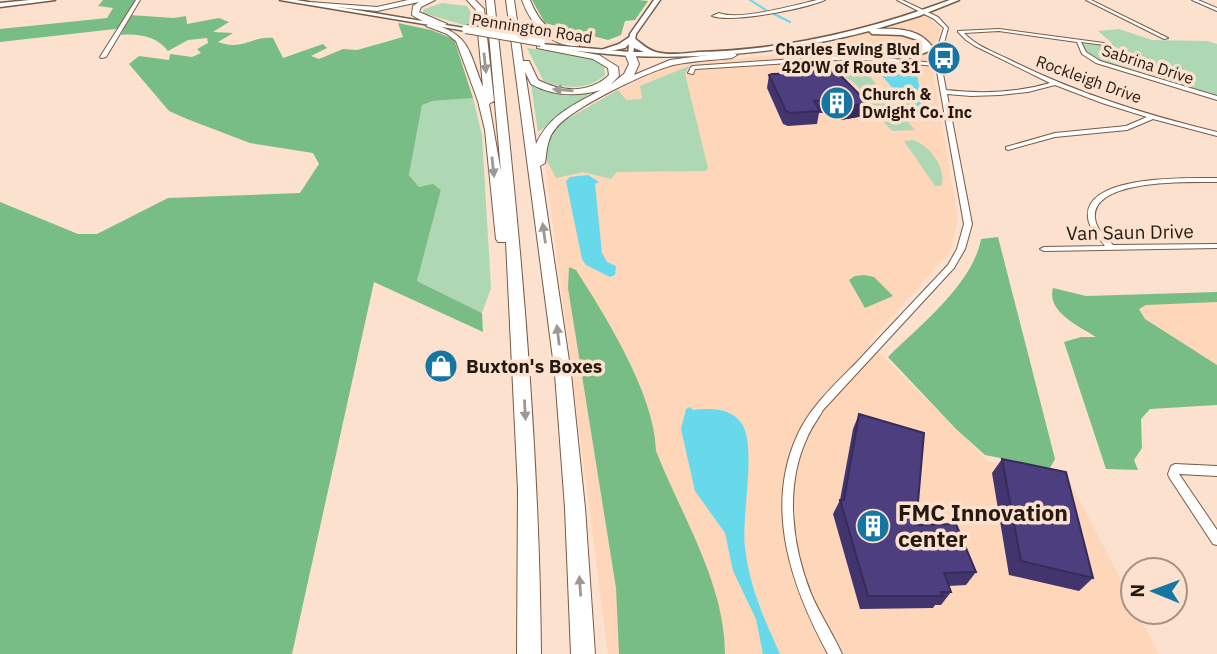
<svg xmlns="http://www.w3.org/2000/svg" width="1217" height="654" font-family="'IBM Plex Sans',sans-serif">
  <rect width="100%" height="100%" fill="#fce1ce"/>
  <!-- built -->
  <path fill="#fed6ba" d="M926,16L940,28L931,62L958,219L950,252L869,342L989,462L1067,476L1133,603V612H1137L1159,654H608L544,155L592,103L669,66L801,52Z
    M1217,301V372L1123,304Z"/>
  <!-- green -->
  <path fill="#aed8b4" d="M442,3L467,6L473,16V24L467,26L423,13L424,9Z
    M1119,29L1152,40L1207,41L1217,44V97L1148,79L1086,55L1080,44L1114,45L1098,31Z
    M527,48L591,57L604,65L605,75C588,91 565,88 544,82Z
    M847,62L858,65L866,72L915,130L893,131C875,116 868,96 854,83C847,77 838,74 831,67L836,63Z
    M689,66L685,74L708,168L706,171L617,172L611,179L583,172L556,178L544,155L548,137L562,122L618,90L626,100L642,99L640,86Z
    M531,84L549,91L595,90L538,132Z
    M473,98L482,135L491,288L482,313L417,281L441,190L433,185L419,187L409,175L422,105L433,101Z
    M913,140C929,145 948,169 941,186H935L904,141Z"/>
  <!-- forest -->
  <path fill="#79bd86" d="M103,0H139L129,15L174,18L186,16L187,24L219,18L229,22L213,32L233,33L218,42C243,51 251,36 273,38L283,58L323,44L327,48L311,56L319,59L343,49L357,50L403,37L398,23L431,30L454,39L473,98L433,101L422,105L409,175L419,187L433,184L441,190L417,281L482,313L483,332L374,282L292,654H0V202L78,234H97L168,198L300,193L319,164L313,153L250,143L187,119L169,111L129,64L139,56L169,60L170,54L192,57L201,53L197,49L208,43L207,38L188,40L168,51C158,37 138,33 121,35L124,28L0,42V29L107,18L113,8L98,6Z
    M532,0H638L648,1L635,20L625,21L621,35L608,40L545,23Z
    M998,237L1055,459L1050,468L985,455L956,429L888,357C920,325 973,284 981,239Z
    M569,267L576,270C606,317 655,395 656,451C681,515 725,583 725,654H619L616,588L568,288Z
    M864,275L874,277L893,296L865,308L849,280L855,276Z
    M1053,288L1086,296L1217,292V302L1146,305L1139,309L1145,319L1217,365V405L1150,409L1141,419L1142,448L1134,460L1138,470L1106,469L1064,342L1081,337H1096C1080,327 1046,312 1053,288Z"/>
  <!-- water -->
  <path fill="#68d9eb" d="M877,65L909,70L917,75L923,104L927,106L924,107V120L917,116L876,69Z
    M588,175L599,182L595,184L602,253L607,262L616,266L615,275L610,277L586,265L582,259L566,181L570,177Z
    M690,407L693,410C711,408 731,408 742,424C757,447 741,517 745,547C749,585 764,619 780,654H763L756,619L733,571L725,533L695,491L681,429L686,409Z"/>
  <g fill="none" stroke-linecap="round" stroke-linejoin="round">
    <!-- stream -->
    <path stroke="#68d9eb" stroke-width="2" d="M750,0L766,10
      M774,14L790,22"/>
    <defs>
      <path id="minor" d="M136,0H140L106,57L101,58L100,57Z
        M817,0H825C803,9 733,23 712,16L719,13C739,21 795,5 817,0Z
        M897,0H902L938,17L948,28L940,58L946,90C981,94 1016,93 1050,83L975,46L966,40L958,32V31L999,29L1111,44L1113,45V46L1081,42L1086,52L1100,61L1217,96V100L1096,63L1082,54L1077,42L999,31L964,33C976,46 994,52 1010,60C1076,93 1146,115 1217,132V136L1153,119L1127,130L1055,137L1008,150L1006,149V147L1055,133L1126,126L1147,117L1102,103L1055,85L1028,92L1000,95L971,96L947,94L972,224L965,249L954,268L823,410C818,419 811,428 807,438C784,487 792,547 812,596C821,616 833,634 842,654H828C792,588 764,509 797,436C810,407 835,384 857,362C887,329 918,297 948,265L957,249L964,224L936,66L853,59L695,69L693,74L688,73L691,67L693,66L853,55L935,63L934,58L944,28L934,19Z
        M1086,0H1091L1168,38L1164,39Z
        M1192,0H1198L1217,8V11Z
        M1217,178V182C1192,182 1091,178 1095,218C1096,229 1106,238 1113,245L1217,244V248L1044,251L1040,249L1044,247L1105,246C1099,238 1089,228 1088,218C1083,174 1189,178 1217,178Z
        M1175,464L1217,466V476L1179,474L1217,530V545L1213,544L1169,477L1168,474L1171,466Z"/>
      <path id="tertiary" d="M654,0H660L636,34L633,54L628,55L630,34Z"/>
      <path id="primary" d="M950,0H959L919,16L876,29C912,28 928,32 943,65L939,68L935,65L929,51L911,58L850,59L849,57L853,55L910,54L922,48L918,40L902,35L872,34L869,31C789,52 712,59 630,56L626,54L627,52H644L634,48L630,43L625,48L605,52L601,50L619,44L631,36C639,41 647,50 656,52C668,56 687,53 699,52C786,50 869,30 950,0Z"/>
      <path id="trunk" d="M30,0H55L0,7V3Z
        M280,0H296L470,29L466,31Z
        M541,44L630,52L634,54L630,56L544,48H541Z"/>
      <path id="motorway" d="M408,0H435L421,7L419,12L447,24C437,29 421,21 412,15L413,6L419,2L377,11L305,4L309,2L377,7Z
        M467,0H475L484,9L494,101L489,104L501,172L486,0H494C519,218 539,435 541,654H517L518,490L506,242H498L496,239L485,130L478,101L456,41L447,34L426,26L430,23C471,35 468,50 483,87L476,10Z
        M506,0H514L523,61H529L538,80C561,92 590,94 609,75L608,68L593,59L537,48V44L599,55L618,67L619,76L610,85L624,74L629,64L625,54L630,51L635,54L639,64L634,75L670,60L732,52L737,55L732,58C713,60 692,61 673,65C647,72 573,107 556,128C547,138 547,150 545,163L540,166L571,374L585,508L595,654H571L565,508L555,374ZM525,72L531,84C553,96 576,97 601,90C575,104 549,115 536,144Z
        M522,0H530C540,25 553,35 579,42V46C550,47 531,25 522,0Z"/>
    </defs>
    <!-- minor casing -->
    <use href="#minor" stroke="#775b47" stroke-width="2"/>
    <!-- tertiary casing -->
    <use href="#tertiary" stroke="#775b47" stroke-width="3"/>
    <!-- primary casing -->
    <use href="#primary" stroke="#775b47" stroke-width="3"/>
    <!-- trunk casing -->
    <use href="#trunk" stroke="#775b47" stroke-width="3"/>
    <!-- motorway casing -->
    <use href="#motorway" stroke="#775b47" stroke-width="2"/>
    <!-- minor -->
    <use href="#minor" fill="#fff" fill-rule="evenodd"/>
    <!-- tertiary -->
    <use href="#tertiary" fill="#fff" fill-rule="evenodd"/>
    <!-- primary -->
    <use href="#primary" fill="#fff" fill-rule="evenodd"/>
    <!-- trunk -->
    <use href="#trunk" fill="#fff" fill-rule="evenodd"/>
    <!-- motorway -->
    <use href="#motorway" fill="#fff" fill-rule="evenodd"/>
    <defs>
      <path id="trunk-bridge" d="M466,29L541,42"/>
    </defs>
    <!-- trunk-bridge casing -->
    <use href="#trunk-bridge" stroke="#775b47" stroke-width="10" stroke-linecap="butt"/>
    <!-- trunk-bridge -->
    <use href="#trunk-bridge" stroke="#fff" stroke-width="8"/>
  </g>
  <!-- wall -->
  <path fill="#42356d" d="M807,73L864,116L841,120L830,113H819L817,124L788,126L783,124L767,88L769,75Z
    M859,414L916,525L976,572L966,585L949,586L951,592L941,605H935L933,608L860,609L833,514L840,500L853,429Z
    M1002,459L1093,578L1079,591L1009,575L992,473Z"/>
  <!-- shaded-wall -->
  <path fill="#362b59" d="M868,103L864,116L841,120L844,107Z"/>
  <!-- building -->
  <path fill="#4d3e7f" stroke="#362b59" stroke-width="2" d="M829,68L834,69L868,103L844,107L833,100L814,101L820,111L790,113L786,111L769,75L772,74L808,73V70Z
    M859,414L924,433L916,525L956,524L976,572L944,573L951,592H941L943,596H868L840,500H844Z
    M1002,459L1066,472L1093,578L1021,561Z"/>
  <!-- one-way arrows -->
  <defs><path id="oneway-solid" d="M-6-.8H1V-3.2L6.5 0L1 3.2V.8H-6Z" transform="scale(1.75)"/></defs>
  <g fill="#9d9894">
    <use href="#oneway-solid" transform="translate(485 63) rotate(84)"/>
    <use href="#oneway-solid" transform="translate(563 90) rotate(-175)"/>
    <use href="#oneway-solid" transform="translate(493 167) rotate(84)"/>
    <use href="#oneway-solid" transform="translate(544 233) rotate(-98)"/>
    <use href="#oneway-solid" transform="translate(558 335) rotate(-97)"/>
    <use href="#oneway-solid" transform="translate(525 410) rotate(87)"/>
    <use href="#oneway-solid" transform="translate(580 586) rotate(-94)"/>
  </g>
  <!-- icons -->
  <defs>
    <symbol id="bus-disc" viewBox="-11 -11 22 22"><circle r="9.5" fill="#1676a3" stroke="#fce1ce"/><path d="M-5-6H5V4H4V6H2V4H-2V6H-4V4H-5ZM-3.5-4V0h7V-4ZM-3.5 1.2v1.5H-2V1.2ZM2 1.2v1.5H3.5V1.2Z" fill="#fff"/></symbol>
    <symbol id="building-disc" viewBox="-11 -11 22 22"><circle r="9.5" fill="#1676a3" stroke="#fce1ce"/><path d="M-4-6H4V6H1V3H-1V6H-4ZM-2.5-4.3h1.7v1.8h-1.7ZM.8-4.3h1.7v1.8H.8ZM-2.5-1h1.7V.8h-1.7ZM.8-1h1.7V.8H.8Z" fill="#fff"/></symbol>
    <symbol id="shop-disc" viewBox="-11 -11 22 22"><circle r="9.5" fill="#1676a3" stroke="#fce1ce"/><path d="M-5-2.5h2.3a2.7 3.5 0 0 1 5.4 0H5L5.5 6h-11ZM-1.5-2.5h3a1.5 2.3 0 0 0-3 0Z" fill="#fff"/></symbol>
  </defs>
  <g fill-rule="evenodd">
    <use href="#bus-disc" x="925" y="39" width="38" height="38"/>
    <use href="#building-disc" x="818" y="84" width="38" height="38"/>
    <use href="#shop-disc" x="422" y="347" width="38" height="38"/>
    <use href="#building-disc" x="854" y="507" width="38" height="38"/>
  </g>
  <g text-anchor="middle" stroke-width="7" stroke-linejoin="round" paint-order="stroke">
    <!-- far-street labels -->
    <g font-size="16" fill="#251a11" stroke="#fce1ce">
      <text transform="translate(532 28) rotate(9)" y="6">Pennington Road</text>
      <text transform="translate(1148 64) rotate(18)" y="6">Sabrina Drive</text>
      <text transform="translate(1089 79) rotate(20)" y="6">Rockleigh Drive</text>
    </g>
    <!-- far-poi labels -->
    <g font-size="16" font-weight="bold" fill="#251a11" stroke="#fce1ce" text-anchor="end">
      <text x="920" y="55">Charles Ewing Blvd<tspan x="920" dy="18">420'W of Route 31</tspan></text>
      <text x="862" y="100" text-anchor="start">Church &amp;<tspan x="862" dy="18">Dwight Co. Inc</tspan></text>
    </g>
    <!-- street labels -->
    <g font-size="19" fill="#251a11" stroke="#fce1ce">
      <text transform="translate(1130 232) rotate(-1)" y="7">Van Saun Drive</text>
    </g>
    <!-- poi labels -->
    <g font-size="19" font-weight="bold" fill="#251a11" stroke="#fce1ce" text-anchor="start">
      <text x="466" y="373">Buxton's Boxes</text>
    </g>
    <!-- near-poi labels -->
    <g font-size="23" font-weight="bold" fill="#251a11" stroke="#fce1ce" text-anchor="start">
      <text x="898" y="521">FMC Innovation<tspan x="898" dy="26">center</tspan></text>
    </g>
  </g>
  <!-- north arrow -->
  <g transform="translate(1154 591) rotate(271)"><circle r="33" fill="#fce1ce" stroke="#a69182" stroke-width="2"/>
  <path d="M0-5L12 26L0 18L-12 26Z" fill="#1676a3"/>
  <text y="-10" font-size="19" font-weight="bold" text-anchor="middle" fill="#251a11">N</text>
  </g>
</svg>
